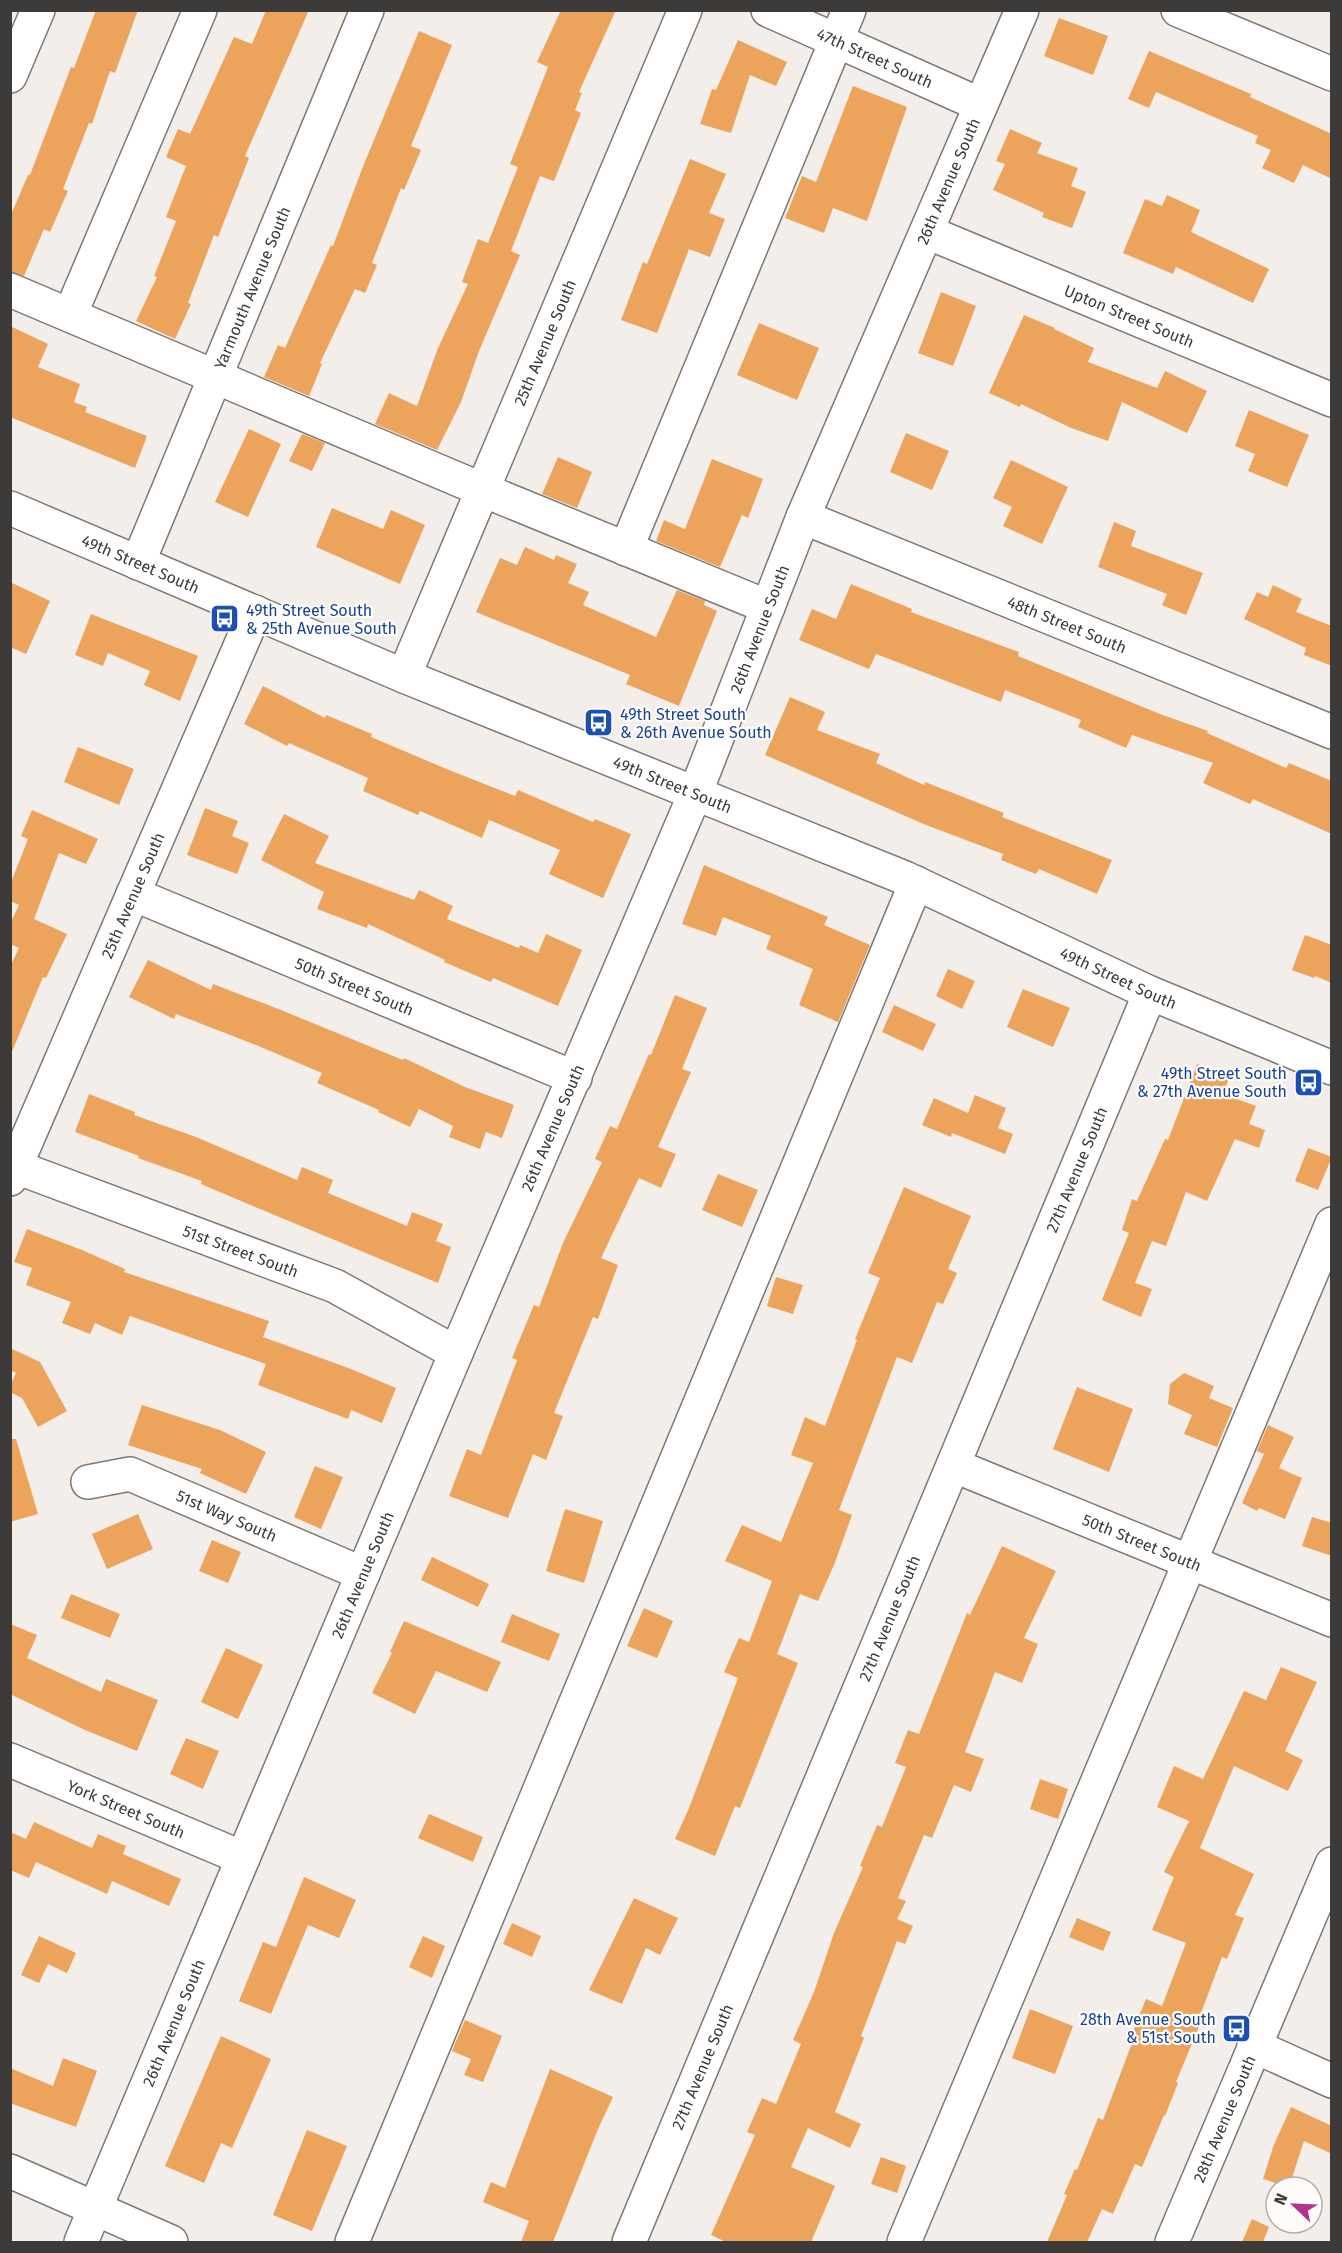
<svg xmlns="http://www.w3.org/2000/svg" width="1342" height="2253" font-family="'Fira Sans',sans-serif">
  <rect width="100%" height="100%" fill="#f3eee9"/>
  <!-- building -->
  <path fill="#eca45d" d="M96,10H138L115,73L110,71L92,124L89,123L63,189L68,191L50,232L44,229L24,276L10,272V217L28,175H30L71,67L74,68Z
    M266,10H309L245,156L249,158L218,237L214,235L188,303L191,304L175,339L136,321L157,277L154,276L176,221L166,217L186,166L166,157L178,129L190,134L234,37L252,44Z
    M561,10H616L579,92L582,93L575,110L581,113L554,181L540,176L511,251L520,255L479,351L461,402L437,450L375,424L389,393L417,406L438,348L468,284L462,282L478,239L488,243L518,167L510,164L548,67L537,62Z
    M1059,18L1108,36L1093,75L1044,56Z
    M419,31L452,45L411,146L421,150L404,190L401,188L372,263L377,265L365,293L355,289L320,363L322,364L309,396L264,377L278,345L285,348L331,245L333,246L362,169Z
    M738,40L787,62L776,86L750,75L731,133L700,124L712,89L716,90Z
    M1149,51L1251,94L1250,97L1332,134V179L1303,165L1294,183L1262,168L1271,150L1255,143L1258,136L1156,92L1149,108L1128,99Z
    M853,86L907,107L867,221L833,208L824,233L785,218L802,176L816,182Z
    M1010,129L1042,143L1037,153L1078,168L1071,186L1086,192L1072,228L1042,217L1044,213L993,190L1005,164L996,161Z
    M690,159L726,174L709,213L725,219L710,257L689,249L657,333L621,320L643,262L647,264Z
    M1167,195L1200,210L1191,232L1269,269L1253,303L1176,267L1173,274L1123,253L1145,199L1162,206Z
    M941,292L976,306L953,366L918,353Z
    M1024,315L1055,328L1054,329L1094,348L1088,362L1157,388L1165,371L1207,391L1187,433L1122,402L1108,441L1071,428L1021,404L1020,407L989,393Z
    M759,323L819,348L797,400L737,375Z
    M10,326L48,344L38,367L80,384L74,402L87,407L85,412L147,436L135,468L10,417Z
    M1249,410L1309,435L1287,487L1248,471L1255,454L1235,446Z
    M249,429L281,444L248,517L215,502Z
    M906,433L949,451L932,490L890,472Z
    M302,434L325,443L312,471L289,461Z
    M558,457L592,472L577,508L542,494Z
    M712,459L763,479L748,518L742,515L720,567L656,541L664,520L685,529Z
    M1011,460L1068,487L1042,544L1003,526L1012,507L993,498Z
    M332,508L383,529L391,510L425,525L400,584L316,547Z
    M1114,522L1136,531L1131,546L1203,573L1186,615L1162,605L1167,594L1098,567Z
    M525,547L554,560L556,555L577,564L568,583L589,592L583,605L656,637L677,590L705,601L704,605L717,611L679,706L626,684L630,675L476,612L500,558L517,565Z
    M10,582L50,601L26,654L10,647Z
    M851,584L912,609L911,612L1019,652L1018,656L1160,714L1208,731L1207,733L1286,768L1289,763L1332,781V834L1253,799L1250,804L1203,783L1213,763L1132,735L1126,748L1078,727L1081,720L1005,690L1001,702L876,654L869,669L799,640L812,609L836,619Z
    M1273,585L1302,599L1296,612L1332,626V666L1304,655L1306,648L1244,619L1257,592L1268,597Z
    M91,614L198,656L180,701L144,685L150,671L108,653L103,666L75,655Z
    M263,686L325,718L326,715L372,734L371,737L449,770L515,796L518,790L593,822L595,819L631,834L603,898L549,874L560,850L489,820L482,838L420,811L418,815L363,791L368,778L289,743L287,746L244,724Z
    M790,697L825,712L817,730L880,754L876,763L924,785L925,782L1004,813L1002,817L1112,860L1097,894L1039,869L1036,874L1001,860L1003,854L926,825L765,755Z
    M78,747L134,769L119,805L64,782Z
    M205,808L238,821L232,836L249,843L237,874L187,855Z
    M32,810L98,839L86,864L59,853L34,919L67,934L46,978L43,977L11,1054L10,967L19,948L10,944V924L19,905L10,901V885L28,839L21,836Z
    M284,814L329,836L315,863L414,900L419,890L453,906L447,919L519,948L520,945L538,953L546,934L582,950L558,1006L493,978L491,982L444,962L445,960L368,924L367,928L317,909L324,892L261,860Z
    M704,865L828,917L824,925L870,945L838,1022L799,1005L813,969L766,949L771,936L723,917L716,936L682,924Z
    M1305,935L1332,945V983L1315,976L1314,978L1292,970Z
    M148,960L211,990L213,984L276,1008L403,1060L404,1058L465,1087L514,1105L502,1138L486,1132L480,1149L449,1137L453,1126L419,1109L410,1127L378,1112L379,1110L317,1083L322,1073L256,1045L176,1014L174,1019L129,997Z
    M948,969L975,981L962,1009L936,996Z
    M1023,989L1070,1008L1053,1047L1007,1027Z
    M675,995L707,1008L682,1069L691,1072L658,1147L676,1154L661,1188L639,1178L601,1258L618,1265L598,1319L593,1317L554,1413L563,1416L546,1460L533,1454L508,1518L449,1496L467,1449L481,1455L517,1360L512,1358L534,1305L539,1307L563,1243L602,1162L595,1159L610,1126L617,1129L649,1054L651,1055Z
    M894,1005L936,1024L923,1051L882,1032Z
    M1197,1064L1230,1076L1223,1094L1256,1106L1249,1124L1265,1130L1259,1148L1235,1139L1207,1201L1186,1192L1166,1246L1152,1241L1135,1283L1152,1289L1141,1317L1102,1300L1129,1233L1122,1230L1132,1199L1137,1201L1165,1139L1168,1140Z
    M89,1094L135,1112L134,1115L196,1137L297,1180L302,1167L333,1180L328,1193L407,1226L412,1212L443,1224L436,1241L451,1247L438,1283L248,1204L201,1184L202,1181L138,1158L139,1156L75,1132Z
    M975,1095L1006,1108L998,1128L1013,1134L1005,1154L952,1133L951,1137L922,1125L934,1098L968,1113Z
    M1308,1148L1332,1157L1318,1190L1295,1181Z
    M718,1174L758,1190L742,1227L702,1210Z
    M904,1187L971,1216L948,1269L957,1273L943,1304L937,1302L912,1363L897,1357L839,1510L852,1515L834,1565L818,1601L800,1594L777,1654L798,1663L740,1808L735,1806L715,1856L675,1839L689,1808L738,1678L724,1672L739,1638L749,1642L772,1581L725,1561L742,1525L781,1542L813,1463L791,1455L805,1417L825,1426L857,1340L855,1339L880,1278L868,1273Z
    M27,1229L82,1250L125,1269L124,1272L269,1321L263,1337L351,1369L396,1388L382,1423L351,1410L348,1419L258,1385L266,1364L130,1316L122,1335L95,1323L90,1334L62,1323L71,1302L26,1285L32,1268L14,1262Z
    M776,1277L803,1285L793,1314L767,1306Z
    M10,1348L40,1362L67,1411L38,1427L22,1398L10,1392V1386L16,1373L10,1370Z
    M1184,1373L1214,1386L1209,1398L1233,1408L1217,1447L1184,1434L1192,1415L1168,1404L1170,1384Z
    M1077,1387L1133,1409L1109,1472L1053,1449Z
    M142,1405L220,1430L266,1452L246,1494L200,1473L202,1469L128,1445Z
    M1268,1425L1294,1437L1279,1468L1302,1478L1285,1519L1259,1508L1257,1511L1242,1503L1264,1454L1257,1451Z
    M10,1439H16L38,1514L10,1522Z
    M315,1466L343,1477L321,1529L294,1517Z
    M565,1509L603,1521L584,1583L546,1571Z
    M138,1514L153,1549L107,1569L92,1534Z
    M1312,1517L1332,1523V1556L1302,1546Z
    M212,1540L241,1552L228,1583L199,1571Z
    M1002,1546L1056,1571L1024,1638L1038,1644L1022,1683L995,1672L965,1752L984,1759L971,1792L954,1785L932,1838L924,1835L898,1898L906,1901L897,1919L913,1926L905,1944L897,1941L861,2036L864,2038L835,2112L861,2124L850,2148L808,2128L791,2167L835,2186L811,2242H726L711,2235L755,2135L747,2132L762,2098L776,2104L801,2044L793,2040L814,1992L834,1933L863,1867L860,1866L877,1825L882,1827L906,1767L895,1763L908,1730L919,1734L967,1613L970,1615Z
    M432,1557L489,1584L478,1607L421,1580Z
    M71,1594L120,1614L110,1638L61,1618Z
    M644,1608L673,1621L657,1658L627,1646Z
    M512,1614L560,1634L549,1661L501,1642Z
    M404,1621L501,1662L487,1692L436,1671L415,1714L372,1693L392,1653L390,1652Z
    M10,1624L37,1635L27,1658L101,1692L106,1679L158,1700L137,1751L85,1730L12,1695L10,1697Z
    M226,1648L263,1665L238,1719L201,1702Z
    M1281,1667L1317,1682L1285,1751L1303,1760L1288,1791L1234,1766L1200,1848L1254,1874L1235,1915L1244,1918L1227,1959L1222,1957L1198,2021L1201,2022L1176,2082L1178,2083L1165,2116L1164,2115L1142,2167L1135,2164L1113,2214L1102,2209L1087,2242H1047L1067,2195L1064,2194L1075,2169L1077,2170L1098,2118L1103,2120L1132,2043L1129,2041L1146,1999L1162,2006L1186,1943L1152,1930L1174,1877L1164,1872L1189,1821L1157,1807L1174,1766L1203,1779L1244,1691L1266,1700Z
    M186,1738L219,1751L203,1789L170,1774Z
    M1040,1779L1068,1789L1058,1819L1030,1809Z
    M429,1814L483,1837L473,1862L418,1838Z
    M34,1822L92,1848L98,1834L126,1846L123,1854L181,1879L169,1906L112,1881L107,1894L36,1862L29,1878L10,1870V1832L26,1839Z
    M304,1877L356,1900L339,1938L308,1925L271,2014L239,2001L263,1942L276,1947Z
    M634,1898L678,1918L660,1955L646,1948L622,2004L589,1990Z
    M1077,1918L1111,1932L1103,1951L1069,1937Z
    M512,1923L541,1936L532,1957L503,1944Z
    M39,1936L76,1953L67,1973L48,1964L39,1983L21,1975Z
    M423,1936L445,1946L432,1978L409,1967Z
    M1030,2009L1073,2026L1055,2074L1012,2058Z
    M465,2020L502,2036L483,2082L464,2075L471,2059L452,2051Z
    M221,2036L271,2059L232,2148L221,2143L204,2183L165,2166Z
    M63,2058L97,2071L76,2127L10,2103V2068L53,2086Z
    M550,2069L613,2097L598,2129L553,2242H521L529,2221L483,2202L491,2182L505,2188Z
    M1291,2107L1332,2126V2154L1304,2141L1289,2187L1263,2179L1273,2147Z
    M307,2130L347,2146L312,2231L273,2215Z
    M881,2157L906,2166L897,2193L871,2184Z
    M1252,2219L1269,2227L1263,2242H1242Z"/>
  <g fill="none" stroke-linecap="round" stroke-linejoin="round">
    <defs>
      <g id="minor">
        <path id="s1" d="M768,10L981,105"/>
        <path d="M1178,10L1332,74"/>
        <path d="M10,76L38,10"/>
        <path id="s2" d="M927,232L1332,400"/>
        <path d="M10,290L483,490L768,607"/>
        <path d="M70,315L200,10"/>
        <path id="s3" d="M10,508L404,676L905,878L1150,993L1332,1068"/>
        <path id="s4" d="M803,517L1332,732"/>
        <path d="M626,549L849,10"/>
        <path id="s5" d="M138,563L367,10"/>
        <path id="s6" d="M404,676L685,10"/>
        <path id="s7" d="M133,894L575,1078"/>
        <path id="s8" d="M16,1167L335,1286L456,1353"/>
        <path id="s9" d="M10,1179L255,612"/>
        <path id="s10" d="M955,1466L1332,1620"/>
        <path id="s11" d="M88,1482L130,1474L363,1574"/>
        <path id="s12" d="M10,1760L243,1858"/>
        <path d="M1254,2046L1332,2081"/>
        <path d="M10,2171L171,2242"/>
        <path id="s13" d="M81,2242L456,1353L695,794L803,517L1022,10"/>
        <path d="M352,2242L916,883"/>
        <path id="s14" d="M629,2242L1150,993"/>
        <path d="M904,2242L1332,1224"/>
        <path id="s15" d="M1172,2242L1332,1864"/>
      </g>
    </defs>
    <!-- minor casing -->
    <use href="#minor" stroke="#7d7974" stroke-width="36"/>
    <!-- minor -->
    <use href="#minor" stroke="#fff" stroke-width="33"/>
  </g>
  <!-- icons -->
  <defs>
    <symbol id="bus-square" viewBox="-11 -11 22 22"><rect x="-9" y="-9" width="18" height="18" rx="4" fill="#1a4fb4" stroke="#fefcf8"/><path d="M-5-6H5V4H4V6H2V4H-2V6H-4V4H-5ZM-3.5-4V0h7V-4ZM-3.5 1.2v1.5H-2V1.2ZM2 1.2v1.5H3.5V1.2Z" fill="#fff"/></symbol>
  </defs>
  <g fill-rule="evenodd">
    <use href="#bus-square" x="208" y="602" width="33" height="33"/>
    <use href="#bus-square" x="582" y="706" width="33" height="33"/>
    <use href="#bus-square" x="1292" y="1066" width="33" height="33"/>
    <use href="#bus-square" x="1220" y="2012" width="33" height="33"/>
  </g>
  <g text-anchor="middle" stroke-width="4.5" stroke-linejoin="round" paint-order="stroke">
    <!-- street labels -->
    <g font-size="16" fill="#3d3b39" stroke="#fefcf8">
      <text dy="6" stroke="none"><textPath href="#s1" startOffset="117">47th Street South</textPath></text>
      <text dy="6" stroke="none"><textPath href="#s13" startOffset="2236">26th Avenue South</textPath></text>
      <text dy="6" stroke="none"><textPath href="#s5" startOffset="298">Yarmouth Avenue South</textPath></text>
      <text dy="6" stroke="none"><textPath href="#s2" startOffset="219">Upton Street South</textPath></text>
      <text dy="6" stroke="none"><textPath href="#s6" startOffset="362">25th Avenue South</textPath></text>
      <text dy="6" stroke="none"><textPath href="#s3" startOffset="142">49th Street South</textPath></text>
      <text dy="6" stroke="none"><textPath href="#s4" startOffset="285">48th Street South</textPath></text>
      <text dy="6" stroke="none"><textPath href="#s13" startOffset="1750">26th Avenue South</textPath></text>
      <text dy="6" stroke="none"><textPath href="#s3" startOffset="718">49th Street South</textPath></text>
      <text dy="6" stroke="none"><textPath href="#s9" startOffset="309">25th Avenue South</textPath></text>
      <text dy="6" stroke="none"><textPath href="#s3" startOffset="1204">49th Street South</textPath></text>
      <text dy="6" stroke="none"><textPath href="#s7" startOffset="240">50th Street South</textPath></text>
      <text dy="6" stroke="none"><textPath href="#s13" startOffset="1210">26th Avenue South</textPath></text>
      <text dy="6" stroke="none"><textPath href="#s14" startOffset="1162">27th Avenue South</textPath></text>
      <text dy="6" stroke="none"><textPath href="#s8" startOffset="240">51st Street South</textPath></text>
      <text dy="6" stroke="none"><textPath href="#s11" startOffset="148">51st Way South</textPath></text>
      <text dy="6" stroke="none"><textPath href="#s10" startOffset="202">50th Street South</textPath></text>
      <text dy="6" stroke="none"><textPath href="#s13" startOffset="724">26th Avenue South</textPath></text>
      <text dy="6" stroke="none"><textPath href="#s14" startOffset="676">27th Avenue South</textPath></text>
      <text dy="6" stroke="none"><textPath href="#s12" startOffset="126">York Street South</textPath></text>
      <text dy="6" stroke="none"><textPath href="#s13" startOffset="238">26th Avenue South</textPath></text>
      <text dy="6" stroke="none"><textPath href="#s14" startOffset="190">27th Avenue South</textPath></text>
      <text dy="6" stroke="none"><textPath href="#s15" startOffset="134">28th Avenue South</textPath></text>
    </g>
    <!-- transit labels -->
    <g font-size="16" fill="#164399" stroke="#fefcf8" text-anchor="start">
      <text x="246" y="616">49th Street South<tspan x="246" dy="18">&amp; 25th Avenue South</tspan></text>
      <text x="620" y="720">49th Street South<tspan x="620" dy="18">&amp; 26th Avenue South</tspan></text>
      <text x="1287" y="1079" text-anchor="end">49th Street South<tspan x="1287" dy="18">&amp; 27th Avenue South</tspan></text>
      <text x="1216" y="2025" text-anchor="end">28th Avenue South<tspan x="1216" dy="18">&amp; 51st South</tspan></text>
    </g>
  </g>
  <!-- border -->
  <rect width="1342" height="2253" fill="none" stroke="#3d3b39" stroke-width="24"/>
  <!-- north arrow -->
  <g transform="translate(1294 2205) rotate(293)"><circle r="28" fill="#fefcf8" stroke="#b1afac" stroke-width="1.5"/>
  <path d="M0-4.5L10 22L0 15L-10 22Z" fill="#af368a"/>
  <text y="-9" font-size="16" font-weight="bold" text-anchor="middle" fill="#3d3b39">N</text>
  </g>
</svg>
